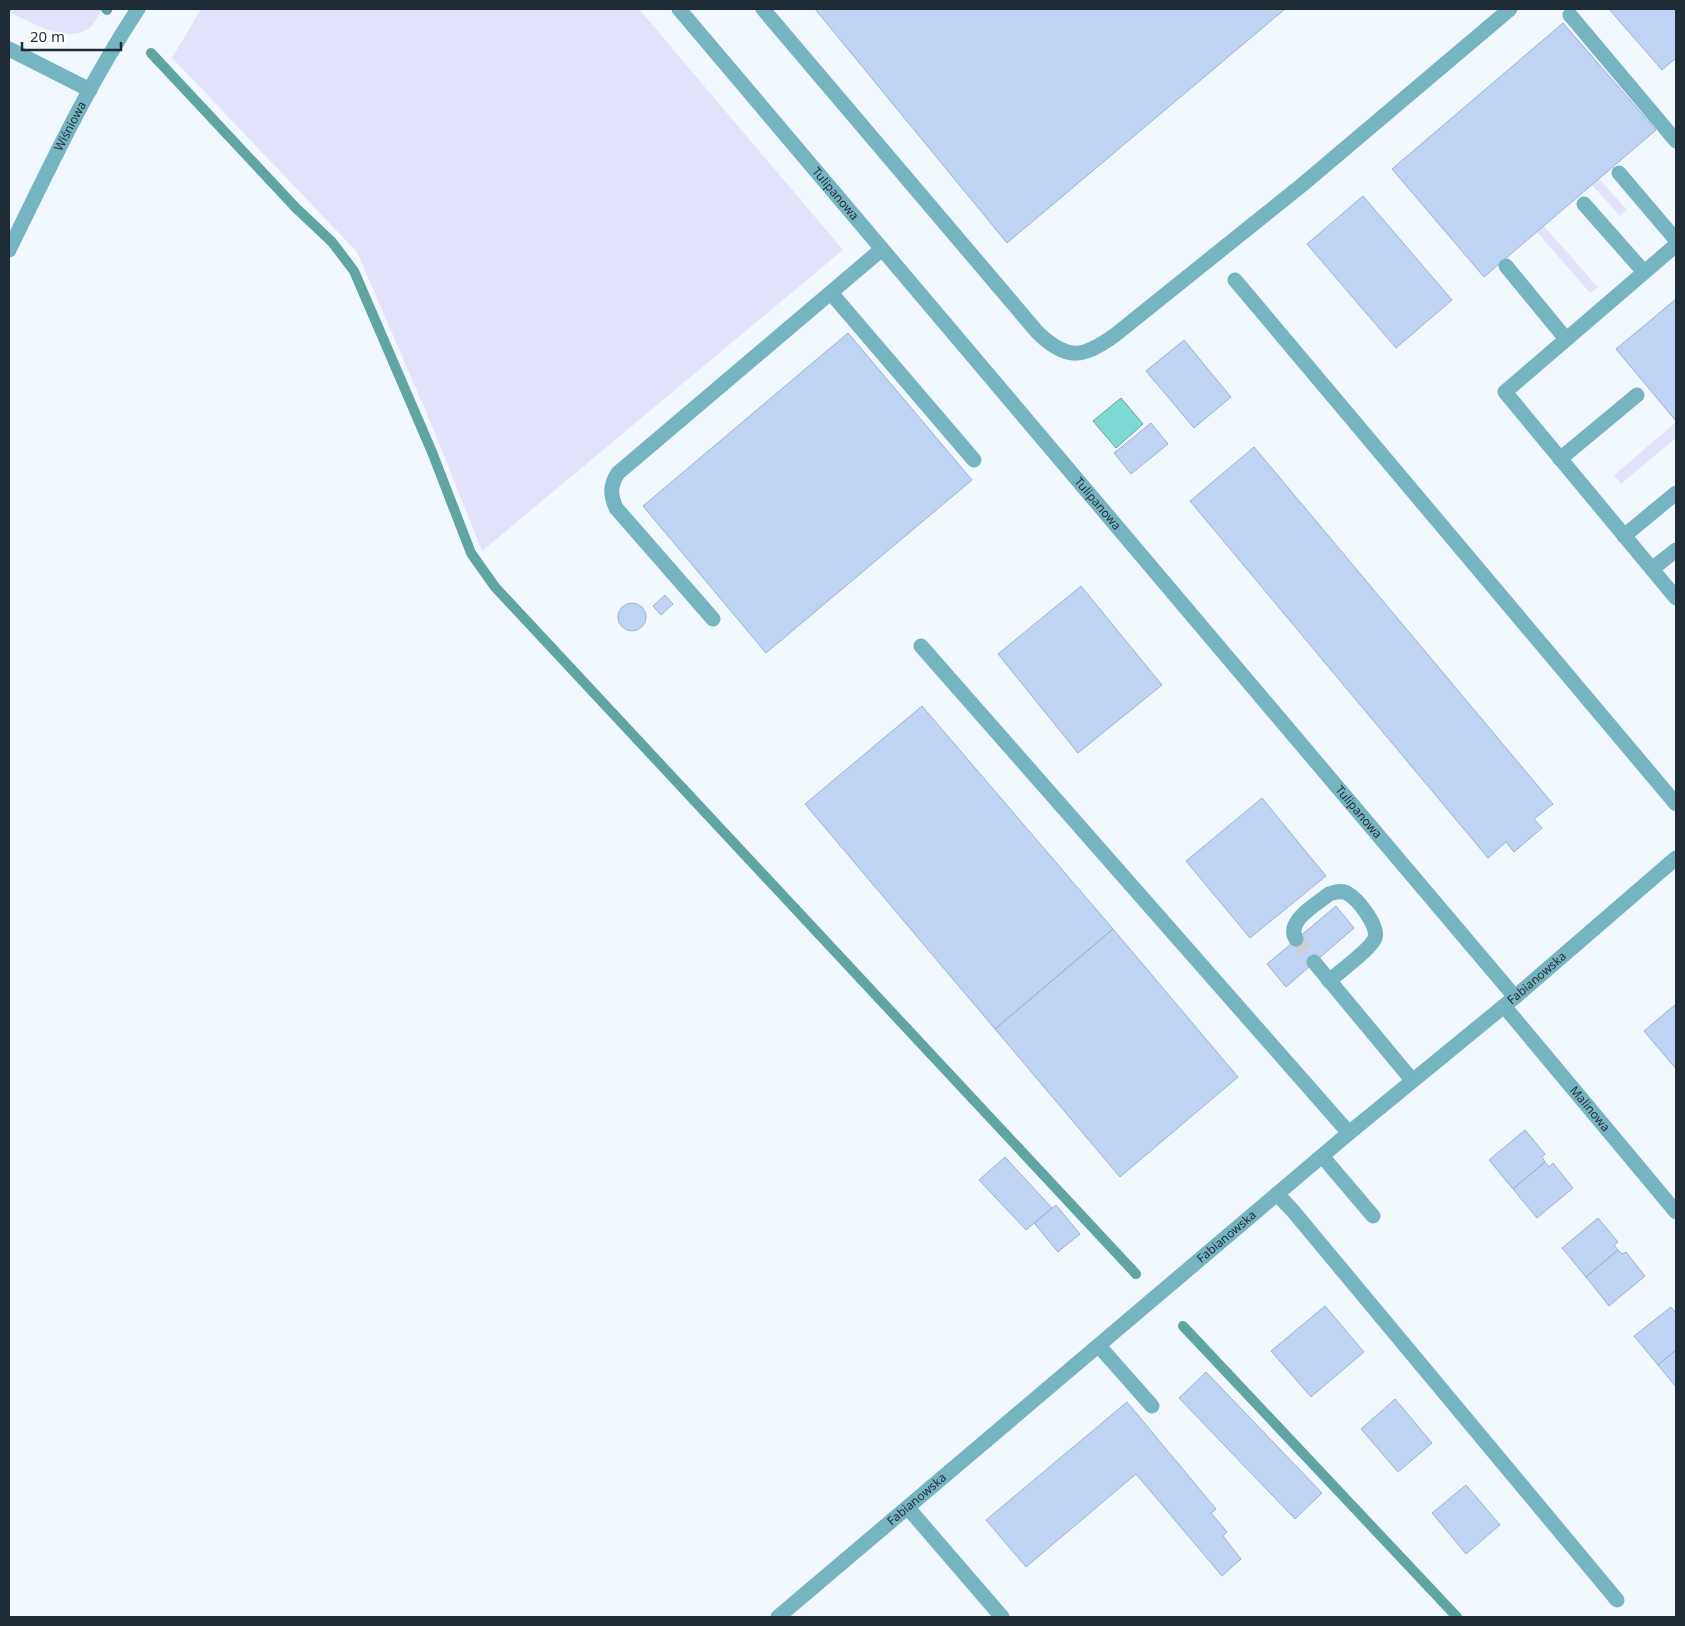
<svg xmlns="http://www.w3.org/2000/svg" width="1685" height="1626" font-family="'Noto Sans',sans-serif">
  <rect width="100%" height="100%" fill="#f2f9fe"/>
  <!-- green -->
  <path fill="#e2e3fa" d="M9,9H102C98,15 95,24 89,28C69,45 28,21 9,12Z
    M201,9H639L843,250L482,551L432,426L357,252L172,58Z
    M1599,179L1627,210L1620,216L1592,185Z
    M1544,226L1598,287L1590,293L1537,232Z
    M1676,422V438L1621,484L1614,475Z"/>
  <!-- water -->
  <path fill="#7ed9d3" stroke="#61a5a3" d="M1121,398L1143,424L1116,448L1093,421Z"/>
  <g fill="none" stroke-linecap="round" stroke-linejoin="round">
    <!-- stream -->
    <path stroke="#61a5a3" stroke-width="10" d="M106,9L107,10
      M151,53L296,208L332,242L354,271L432,452L471,553L495,587L1136,1274
      M1183,1326L1457,1617"/>
  </g>
  <!-- building -->
  <path fill="#bfd3f5" stroke="#9eb1d0" d="M815,9H1285L1007,243Z
    M1609,9H1674L1676,12V58L1662,70Z
    M1563,23L1656,130L1484,277L1392,169Z
    M1363,196L1452,300L1396,348L1307,244Z
    M1676,299V421L1616,349Z
    M848,333L972,480L766,653L643,506Z
    M1184,340L1231,397L1194,428L1146,371Z
    M1151,423L1168,444L1131,474L1114,453Z
    M1254,447L1553,804L1534,819L1542,828L1514,852L1506,842L1488,858L1190,501Z
    M1081,586L1162,685L1078,753L998,654Z
    M665,595L673,604L661,615L653,606Z
    M618 617a14 14 0 1 1 28 0a14 14 0 1 1-28 0Z
    M922,706L1113,929L995,1029L805,804Z
    M1262,798L1326,876L1250,938L1186,861Z
    M1336,906L1354,928L1286,987L1267,964Z
    M1113,929L1238,1077L1120,1177L995,1029Z
    M1676,1004V1069L1644,1031Z
    M1525,1130L1545,1154L1542,1157L1545,1162L1513,1189L1489,1160Z
    M1005,1157L1052,1208L1026,1230L979,1180Z
    M1545,1162L1549,1167L1553,1163L1573,1188L1537,1218L1513,1189Z
    M1056,1205L1080,1234L1058,1252L1034,1223Z
    M1598,1218L1618,1242L1614,1245L1618,1250L1586,1277L1562,1248Z
    M1618,1250L1622,1254L1626,1252L1645,1276L1609,1306L1586,1277Z
    M1325,1306L1364,1352L1311,1397L1271,1351Z
    M1671,1307L1676,1313V1350L1658,1365L1634,1336Z
    M1676,1350V1387L1658,1365Z
    M1206,1372L1322,1493L1295,1519L1179,1398Z
    M1395,1399L1432,1443L1398,1472L1361,1429Z
    M1127,1402L1216,1509L1211,1513L1227,1532L1223,1536L1241,1559L1222,1576L1136,1474L1026,1567L986,1520Z
    M1466,1485L1500,1525L1466,1554L1432,1513Z"/>
  <g fill="none" stroke-linecap="round" stroke-linejoin="round">
    <!-- minor-tunnel -->
    <path stroke="#c8d0d6" stroke-width="15" stroke-dasharray="15 8" stroke-linecap="butt" d="M1296,939L1314,962"/>
    <!-- minor -->
    <g stroke="#77b4c2" stroke-width="15">
      <path id="s1" d="M679,9L1515,997"/>
      <path d="M763,9L1038,333C1068,361 1083,358 1115,335L1302,185L1510,9"/>
      <path d="M1570,15L1676,141"/>
      <path d="M9,49L90,90"/>
      <path d="M1619,173L1676,240"/>
      <path d="M1584,204L1644,272"/>
      <path d="M1676,245L1505,392L1676,598"/>
      <path id="s2" d="M9,250C49,168 88,85 138,9"/>
      <path d="M1506,266L1566,339"/>
      <path d="M1235,280L1676,804"/>
      <path d="M831,293L974,460"/>
      <path d="M1560,459L1637,395"/>
      <path d="M1624,536L1676,493"/>
      <path d="M1652,569L1676,550"/>
      <path d="M713,619L616,508C610,494 610,486 618,473L882,249"/>
      <path d="M921,646L1349,1133"/>
      <path d="M1296,939C1285,921 1317,904 1329,894C1335,892 1341,890 1347,893C1358,899 1379,926 1375,938C1371,949 1339,972 1329,981"/>
      <path d="M1314,962L1412,1080"/>
      <path id="s3" d="M1504,1006L1676,1212"/>
      <path d="M1322,1156L1373,1216"/>
      <path d="M1277,1194L1293,1211L1617,1600"/>
      <path d="M1099,1346L1152,1406"/>
      <path d="M908,1508L1002,1617"/>
      <path id="s4" d="M778,1617L1349,1133L1515,997L1676,858"/>
    </g>
  </g>
  <g text-anchor="middle" stroke-width="4" stroke-linejoin="round" paint-order="stroke">
    <!-- street labels -->
    <g font-size="12" fill="#1e2b34" stroke="#fff">
      <text dy="4" stroke="none"><textPath href="#s2" startOffset="138">Wiśniowa</textPath></text>
      <text dy="4" stroke="none"><textPath href="#s1" startOffset="242">Tulipanowa</textPath></text>
      <text dy="4" stroke="none"><textPath href="#s1" startOffset="648">Tulipanowa</textPath></text>
      <text dy="4" stroke="none"><textPath href="#s1" startOffset="1052">Tulipanowa</textPath></text>
      <text dy="4" stroke="none"><textPath href="#s4" startOffset="992">Fabianowska</textPath></text>
      <text dy="4" stroke="none"><textPath href="#s3" startOffset="134">Malinowa</textPath></text>
      <text dy="4" stroke="none"><textPath href="#s4" startOffset="588">Fabianowska</textPath></text>
      <text dy="4" stroke="none"><textPath href="#s4" startOffset="182">Fabianowska</textPath></text>
    </g>
  </g>
  <!-- border -->
  <rect width="1685" height="1626" fill="none" stroke="#1e2b34" stroke-width="20"/>
  <!-- scale -->
  <path d="M22 42v8h99v-8" fill="none" stroke="#1e2b34" stroke-width="2.5"/>
  <text x="30" y="42" font-size="15" fill="#1e2b34" stroke="#ffffff" stroke-width="4" paint-order="stroke">20 m</text>
</svg>
